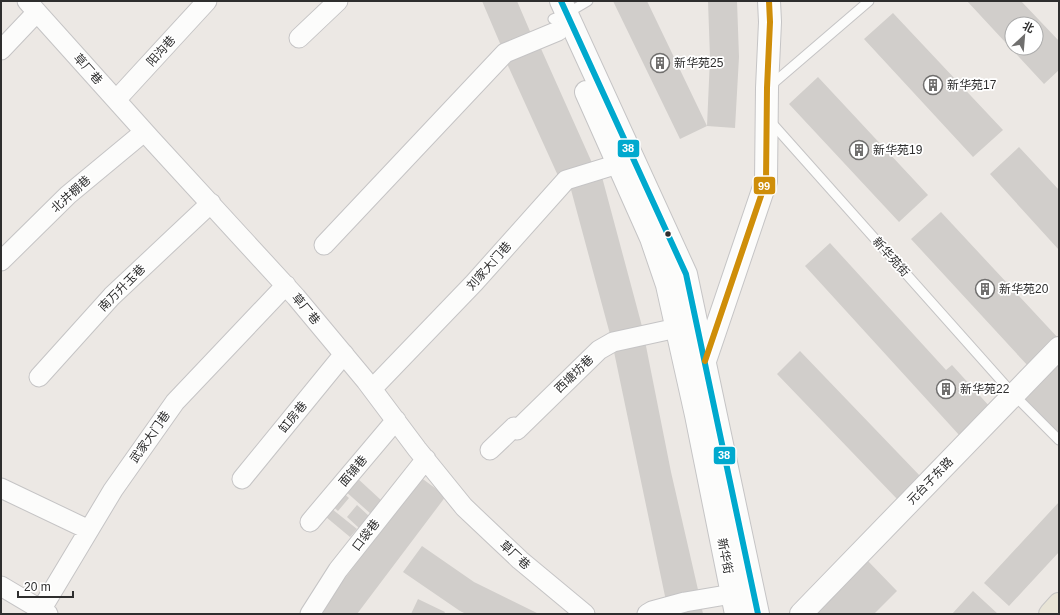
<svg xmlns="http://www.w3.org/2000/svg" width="1060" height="615" font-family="Arial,'Noto Sans SC',sans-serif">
  <rect width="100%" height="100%" fill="#ece8e4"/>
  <!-- building -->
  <path fill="#d1cecb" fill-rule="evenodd" d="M482,1H517L532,36L502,48Z
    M613,1H647L707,126L710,58L708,1H737L739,57L735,128L707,126L680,139Z
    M967,1H1021L1059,41V70L1044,84ZM1012,24H1036V48H1012Z
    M893,13L1003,130L973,157L864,39Z
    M538,42L593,165L559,178L504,57Z
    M818,77L928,195L899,222L789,104Z
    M1019,147L1059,190V250L990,174Z
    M602,177L643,330L611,338L570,186Z
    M941,212L1059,339L1029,367L911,239Z
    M830,243L946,370L952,365L991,408L960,436L805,266Z
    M645,341L671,472L699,594L666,601L613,347Z
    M800,351L922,478L898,500L777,374Z
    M1059,362V433L1023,398Z
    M356,477L382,501L371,514L344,490Z
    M420,477L446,496L357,614H323L320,612Z
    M341,491L349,498L338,511L330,504Z
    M1059,502V552L1009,606L984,583Z
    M357,505L369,516L359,528L347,517Z
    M332,509L357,529L350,537L326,517Z
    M422,546L474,582L539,614H466L460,611L403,572Z
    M865,558L897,591L874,614H807Z
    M973,591L998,614H952Z
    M418,599L445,612L444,614H411Z
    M702,609L703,614H676V613Z"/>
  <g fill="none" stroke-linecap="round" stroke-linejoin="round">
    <defs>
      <path id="service" d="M553,19L566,14L588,1
        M770,86L869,1
        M770,121L1014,395L1059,440"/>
      <path id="minor" d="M27,1L151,139L296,297L366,381L417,449L464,507L520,560L585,614
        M299,38L338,1
        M1,50L37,12
        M116,100L207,1
        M324,245L505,53L558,31
        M1,261L68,195L144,132
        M39,377L112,296L211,203
        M372,389L474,283L566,180L618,164
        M490,450L514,427L517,430L599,350L613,342L677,328
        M242,479L344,354
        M1,488L89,530
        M310,522L396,420
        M1,586L48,614
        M41,610L113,490L175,402L286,285
        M310,614L338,570L426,459
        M647,614L652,611L685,602L732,594"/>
      <path id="tertiary" d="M705,361L766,181L767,88L770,22L769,1
        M801,614L1059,348"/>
      <path id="secondary" d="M561,1L686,274L758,614
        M586,92L651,238L667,285L696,415L736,614"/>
      <path id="primary" d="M1050,614L1059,604"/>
    </defs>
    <!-- service casing -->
    <use href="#service" stroke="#c5c4c5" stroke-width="11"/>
    <!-- minor casing -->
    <use href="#minor" stroke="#c5c4c5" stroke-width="21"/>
    <!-- tertiary casing -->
    <use href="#tertiary" stroke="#c5c4c5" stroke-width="24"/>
    <!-- secondary casing -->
    <use href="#secondary" stroke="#c5c4c5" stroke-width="24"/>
    <!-- primary casing -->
    <use href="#primary" stroke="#c6c5c4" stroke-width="24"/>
    <!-- service -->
    <use href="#service" stroke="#fcfcfb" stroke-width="9"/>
    <!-- minor -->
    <use href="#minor" stroke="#fcfcfb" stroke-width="19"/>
    <!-- tertiary -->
    <use href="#tertiary" stroke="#fcfcfb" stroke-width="22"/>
    <!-- secondary -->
    <use href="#secondary" stroke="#fcfcfb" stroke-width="22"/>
    <!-- primary -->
    <use href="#primary" stroke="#e8e4d6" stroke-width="22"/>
    <defs>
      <path id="bus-1" d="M561,1L686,274L758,614"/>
      <path id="bus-2" d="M705,361L766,181L767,88L770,22L769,1"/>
    </defs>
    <!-- bus-1 casing -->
    <use href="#bus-1" stroke="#fff" stroke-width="9"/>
    <!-- bus-2 casing -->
    <use href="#bus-2" stroke="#fff" stroke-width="9"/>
    <!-- bus-1 -->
    <use href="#bus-1" stroke="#00a9ce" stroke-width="6"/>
    <!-- bus-2 -->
    <use href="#bus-2" stroke="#cf8e09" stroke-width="6"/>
  </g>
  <!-- icons -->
  <defs>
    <symbol id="building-ring" viewBox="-11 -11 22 22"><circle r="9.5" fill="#fff" stroke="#706f6e" stroke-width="1.5"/><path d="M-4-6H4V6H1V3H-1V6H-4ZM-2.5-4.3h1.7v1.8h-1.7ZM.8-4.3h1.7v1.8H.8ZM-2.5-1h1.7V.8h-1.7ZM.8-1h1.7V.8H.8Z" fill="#706f6e"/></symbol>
  </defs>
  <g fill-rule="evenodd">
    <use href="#building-ring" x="649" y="52" width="22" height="22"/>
    <use href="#building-ring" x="922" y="74" width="22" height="22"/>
    <use href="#building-ring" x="848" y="139" width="22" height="22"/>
    <use href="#building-ring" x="974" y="278" width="22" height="22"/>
    <use href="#building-ring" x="935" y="378" width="22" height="22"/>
  </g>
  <!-- markers -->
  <circle fill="#2e2e2e" stroke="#fff" stroke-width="1.5" cx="668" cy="234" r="3.5"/>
  <g text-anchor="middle" stroke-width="3.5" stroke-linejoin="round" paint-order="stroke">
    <!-- street labels -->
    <g font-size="12" fill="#2e2e2e" stroke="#fff">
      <text transform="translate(161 51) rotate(-48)" y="4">阳沟巷</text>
      <text transform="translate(88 69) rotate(48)" y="4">草厂巷</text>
      <text transform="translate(71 194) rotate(-42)" y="4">北井棚巷</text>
      <text transform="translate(891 257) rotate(48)" y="4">新华苑街</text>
      <text transform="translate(489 266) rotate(-48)" y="4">刘家大门巷</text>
      <text transform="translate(122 288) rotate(-45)" y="4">南万升玉巷</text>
      <text transform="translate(306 309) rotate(50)" y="4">草厂巷</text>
      <text transform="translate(574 374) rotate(-44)" y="4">西塘坊巷</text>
      <text transform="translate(293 417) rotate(-51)" y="4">缸房巷</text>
      <text transform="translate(150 437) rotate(-55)" y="4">武家大门巷</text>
      <text transform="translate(353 471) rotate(-50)" y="4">面铺巷</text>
      <text transform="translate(930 481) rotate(-46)" y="4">元台子东路</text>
      <text transform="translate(366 535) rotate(-52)" y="4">口袋巷</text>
      <text transform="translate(515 555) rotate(42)" y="4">草厂巷</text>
      <text transform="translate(725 556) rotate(79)" y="4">新华街</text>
    </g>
    <!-- poi labels -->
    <g font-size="12" fill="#2e2e2e" stroke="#fff" text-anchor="start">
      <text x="674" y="67">新华苑25</text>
      <text x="947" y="89">新华苑17</text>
      <text x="873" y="154">新华苑19</text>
      <text x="999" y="293">新华苑20</text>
      <text x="960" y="393">新华苑22</text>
    </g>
  </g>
  <g stroke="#fff" stroke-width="1.5">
    <rect x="617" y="139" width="23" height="19" rx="4" fill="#00a9ce"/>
    <rect x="753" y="176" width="23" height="19" rx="4" fill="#cf8e09"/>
    <rect x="713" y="446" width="23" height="19" rx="4" fill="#00a9ce"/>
  </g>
  <g font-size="11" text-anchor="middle" font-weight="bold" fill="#fff">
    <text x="628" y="152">38</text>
    <text x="764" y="190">99</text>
    <text x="724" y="459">38</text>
  </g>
  <!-- border -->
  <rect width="1060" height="615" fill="none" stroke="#2e2e2e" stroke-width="4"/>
  <!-- north arrow -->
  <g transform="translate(1024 36) rotate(26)"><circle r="19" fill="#ffffff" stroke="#ababab"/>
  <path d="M0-3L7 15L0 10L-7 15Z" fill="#706f6e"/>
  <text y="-6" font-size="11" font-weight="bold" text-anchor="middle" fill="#2e2e2e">北</text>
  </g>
  <!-- scale -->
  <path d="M18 591v6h55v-6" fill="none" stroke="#2e2e2e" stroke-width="2"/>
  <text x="24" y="591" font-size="12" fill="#2e2e2e" stroke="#ffffff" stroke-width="3" paint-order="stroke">20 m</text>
</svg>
